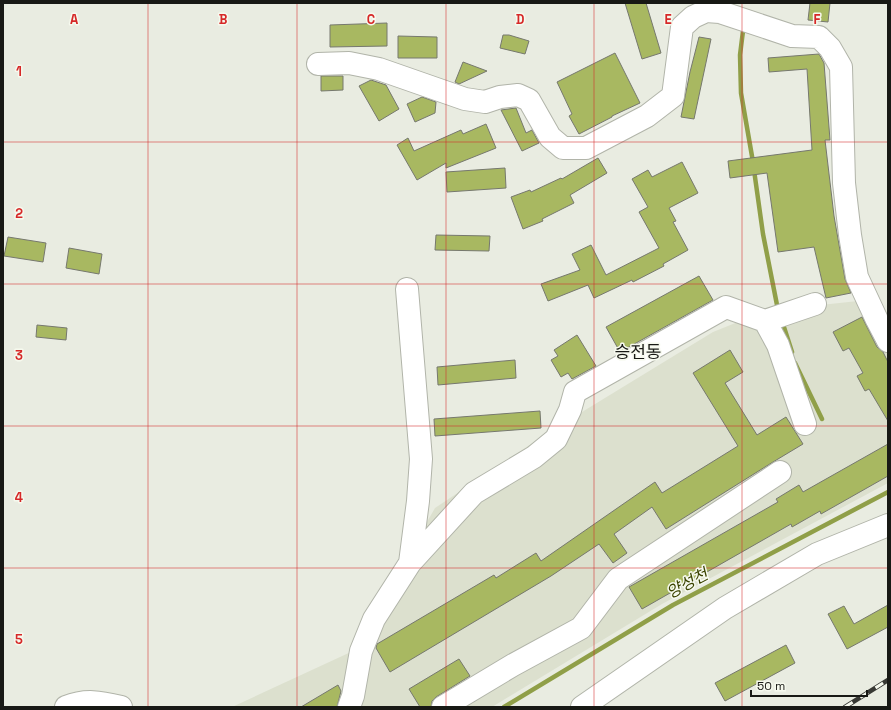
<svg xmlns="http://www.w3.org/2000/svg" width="891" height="710" font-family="'Space Grotesk','Noto Sans KR',sans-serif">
  <rect width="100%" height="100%" fill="#e9ece1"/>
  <!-- built -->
  <path fill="#dce0ce" d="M858,301L888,331V483L662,604L492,707H232L353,651L435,508L546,434L713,332L765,311Z"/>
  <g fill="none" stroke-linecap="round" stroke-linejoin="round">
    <!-- stream -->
    <path stroke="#909f48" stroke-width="4.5" d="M743,31L740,55L741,93L753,162
      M754,170L763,234L778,310
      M782,321L792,352
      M795,363L822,419
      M504,707L673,605L888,492"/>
  </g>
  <!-- building -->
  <path fill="#a8b861" stroke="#76786e" d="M625,3H646L661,53L642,59Z
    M810,3H830L828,22L808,20Z
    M387,23V46L330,47V25Z
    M503,35H509L529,41L525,54L500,48Z
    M398,36L437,37V58H398Z
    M699,37L711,39L694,119L681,117L690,72Z
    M615,53L640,103L612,116V117L579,134L569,116L572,114L557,82Z
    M819,54L824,63L830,140H825L834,216L845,279L851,293L826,298L814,247L778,252L767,173L730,178L728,161L812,150L807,69L769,72L768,58Z
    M463,62L487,71L459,84L455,82Z
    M321,76H343V90L321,91Z
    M371,80L386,85L399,109L379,121L359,86Z
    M422,97L436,102L435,113L415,122L407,104Z
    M516,108L526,133L532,130L539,143L522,151L501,110Z
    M486,124L496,148L446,168V163L417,180L397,145L408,138L414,151L461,130L463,134Z
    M598,158L607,173L570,195L574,203L542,219L543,221L523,229L511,197L530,190L531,192L561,178L562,179Z
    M682,162L698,193L669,208L676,221L673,222L688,250L663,264L664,266L633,282L632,280L594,298L588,285L548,301L541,284L580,270L572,254L591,245L606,275L659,248L639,212L648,207L632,179L648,170L652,177Z
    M505,168L506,188L447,192L446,172Z
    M436,235L490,236L489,251L435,250Z
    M8,237L46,243L43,262L4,256Z
    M69,248L102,254L99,274L66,268Z
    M699,276L713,300L620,352L606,327Z
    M862,317L877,347L883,352L888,362V421L869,389L865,391L857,376L863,373L849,348L843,351L833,332Z
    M37,325L67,328L66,340L36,337Z
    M577,335L596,366L572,379L568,373L561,377L551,360L558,356L554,350Z
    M730,350L743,372L725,383L757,435L786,417L803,444L773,462L666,529L652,507L614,534L627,553L613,563L599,544L551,576L390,672L376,648L377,644L494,575L496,578L536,553L541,561L655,482L662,493L738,446L693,373Z
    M515,360L516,378L438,385L437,367Z
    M540,411L541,428L435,436L434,419Z
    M888,444V476L821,514L820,511L792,527L791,524L642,609L629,587L778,502L776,499L799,485L803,492Z
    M888,605V627L847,649L828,614L844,606L854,624Z
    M786,645L795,663L725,701L715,683Z
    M459,659L470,676L436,697L432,701L431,707H420L409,689Z
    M338,685L341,691L337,707H301Z"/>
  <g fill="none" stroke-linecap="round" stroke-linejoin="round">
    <defs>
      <path id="minor" d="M318,64L349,63L379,69L465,99L485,102L500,97L518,95L529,100L550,137L563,148H586L647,116L673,96L682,27L693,17L706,11L720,12L792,36L819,37L830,48L841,67L844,183L850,235L857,277L877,320L888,341
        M407,289L421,459L418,501L410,563
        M765,321L815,304
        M66,707C86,699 100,702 121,707
        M349,707L353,696L361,651L374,619L410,563L474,493L534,457L556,439L570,410L575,392L726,307L765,321L778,345L805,424
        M443,707L513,665L581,628L618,579L780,472
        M582,707L725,608L817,554L888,525"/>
    </defs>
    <!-- minor casing -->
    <use href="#minor" stroke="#b1b4a9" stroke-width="24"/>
    <!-- minor -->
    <use href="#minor" stroke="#fff" stroke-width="22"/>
    <defs>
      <path id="rail" d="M845,707L888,680"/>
    </defs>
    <!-- rail casing -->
    <use href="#rail" stroke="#383934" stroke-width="4.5"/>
    <!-- rail -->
    <use href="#rail" stroke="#f6f9ee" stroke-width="3" stroke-dasharray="9" stroke-linecap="butt"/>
  </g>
  <!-- grid -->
  <path fill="none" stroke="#d62828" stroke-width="1" stroke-opacity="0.55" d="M148,3V707M297,3V707M446,3V707M594,3V707M742,3V707M3,142H888M3,284H888M3,426H888M3,568H888"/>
  <g text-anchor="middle" stroke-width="3" stroke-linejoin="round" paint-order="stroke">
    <!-- water labels -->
    <g font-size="16" font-style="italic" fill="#3a4300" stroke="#f6f9ee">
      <text transform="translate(687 583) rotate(-28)" y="6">양성천</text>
    </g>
    <!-- quarter labels -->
    <g font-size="17" fill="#181915" stroke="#f6f9ee">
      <text x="638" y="358">승전동</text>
    </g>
  </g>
  <g font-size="13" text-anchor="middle" font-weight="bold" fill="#d62828" stroke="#f6f9ee" stroke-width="3" stroke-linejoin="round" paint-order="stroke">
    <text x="74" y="24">A</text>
    <text x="223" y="24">B</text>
    <text x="371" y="24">C</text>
    <text x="520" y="24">D</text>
    <text x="668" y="24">E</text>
    <text x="817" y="24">F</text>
    <text x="19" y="76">1</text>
    <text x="19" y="218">2</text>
    <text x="19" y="360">3</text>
    <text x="19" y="502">4</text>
    <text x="19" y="644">5</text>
  </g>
  <!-- border -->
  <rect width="891" height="710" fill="none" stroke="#181915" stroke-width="8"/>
  <!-- scale -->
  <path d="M751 690v6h116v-6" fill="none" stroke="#181915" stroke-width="2"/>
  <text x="757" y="690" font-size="12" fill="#181915" stroke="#f6f9ee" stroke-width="3" paint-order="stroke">50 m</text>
</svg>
